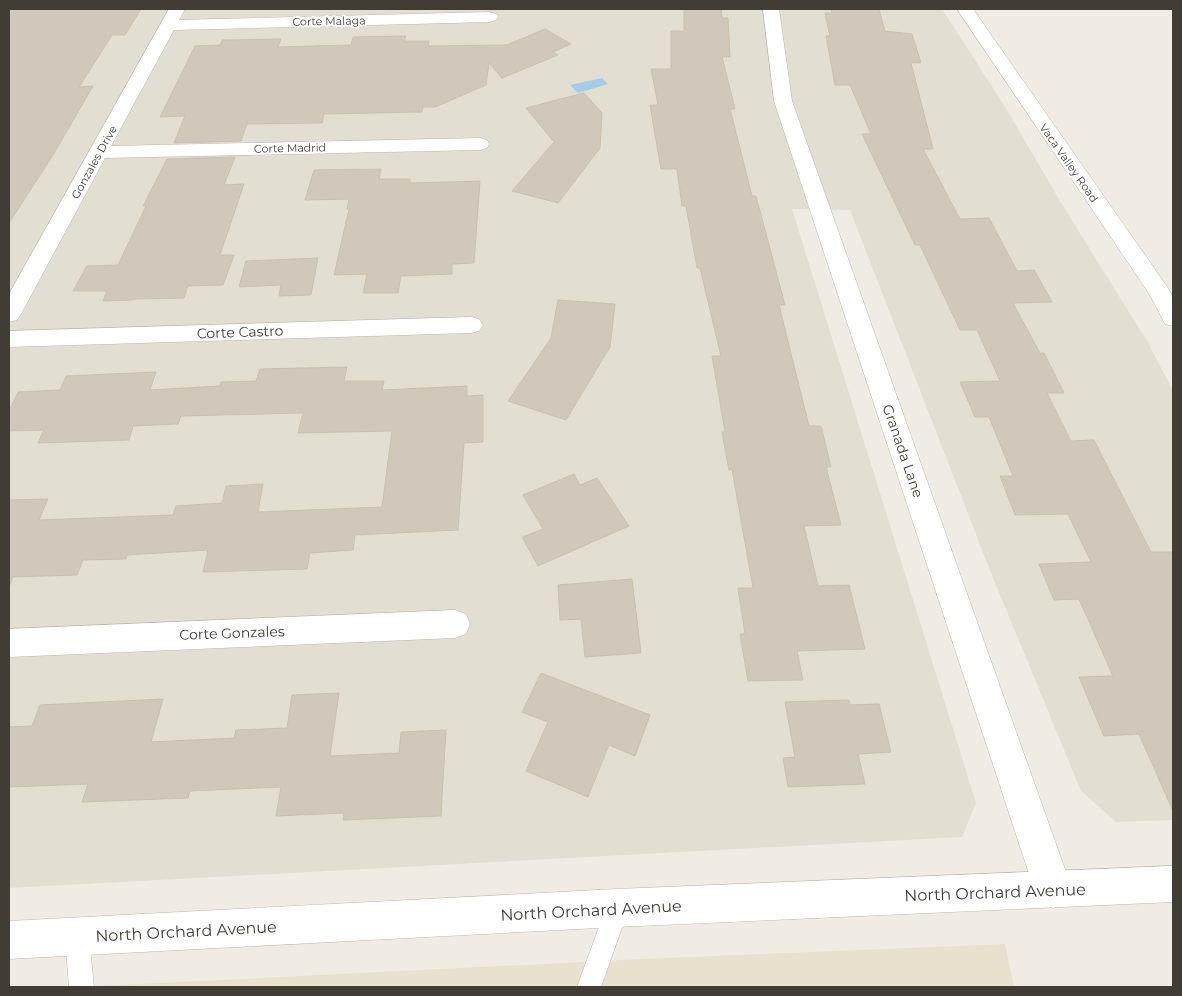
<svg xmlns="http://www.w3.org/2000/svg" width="1182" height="996" font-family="Montserrat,sans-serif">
  <rect width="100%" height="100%" fill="#f0ece4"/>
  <!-- residential -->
  <path fill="#e3ded2" d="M9,9H942L1004,105L1063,206L1147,341L1173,391V820L1116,822L1081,791L991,573L850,210L792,209L976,803L962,837L9,888Z"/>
  <!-- education -->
  <path fill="#e8e1ce" d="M1005,944L1014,987H77L664,958Z"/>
  <!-- water -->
  <path fill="#a4cce9" d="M602,78L608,84L578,93L570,85Z"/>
  <!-- building -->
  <path fill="#d0c8ba" stroke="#cbc0ae" d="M9,9H141L125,35H112L79,87L93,86L53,155L9,223Z
    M684,9H721L722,18H728L730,57H722L735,109H730L752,196H756L785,305H779L809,426H821L831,467H826L841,525L804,526L818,586L849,585L865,649L797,651L803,680L748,681L740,634H745L738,588H753L732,469L729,470L722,432H725L712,356H721L700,268H697L686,206H682L677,169H661L650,105H658L651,69H671V31H684Z
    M831,9H879L885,31L912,34L921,63H911L933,149H923L960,219L989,218L1017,271L1034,270L1052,302L1013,303L1040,353H1044L1064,393H1047L1071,441L1094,440L1151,552H1173V811L1139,734L1104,736L1079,677L1113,676L1079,599L1054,600L1039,564L1091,562L1068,514L1015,515L1000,476H1013L989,417H975L960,382L1000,381L977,330H960L920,245H915L862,134H871L850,85H835L826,36H830L825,13H832Z
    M545,29L571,44L553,52L558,55L502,78L489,63L486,85L435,107H423L422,112L324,114L322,123L247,124L241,141L174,143L185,116L160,117L195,46L220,45L222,40L281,39L278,47L351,45L353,37L406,36L404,41H429L428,46L507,45Z
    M584,93L602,113L600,148L558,203L512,191L554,142L526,108Z
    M235,157L224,185L244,184L220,255H234L223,285L188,286L184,298L133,299L132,300L103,301L107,291H73L87,266L118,265L146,206H143L167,159Z
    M381,169L379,179H410V183L480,181L474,263L452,264V274L401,276L398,293H363L367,274L334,275L349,209H347L349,199L305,200L314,170Z
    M318,258L311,295L279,296L281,285L239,287L246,261Z
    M558,300L615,304L610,347L566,420L508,401L551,338Z
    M347,367L344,381H384L382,390L467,386V396L483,395V442L464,443L458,530L355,535L353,550L310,553L307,569L203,572L208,550L127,555L126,559L83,560L77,575L13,577L9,587V500L48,499L39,520L173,515L176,506L222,503L226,486L263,484L258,512L382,507L392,431L298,433L303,413L181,416L178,424L133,426L129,440L38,443L44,430L9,431V411L18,392L60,390L66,376L156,372L150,390L220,386L221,382L256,381L260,369Z
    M574,474L580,485L597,478L629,526L538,566L522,537L543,529L523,495Z
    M632,579L641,653L585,657L581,619L560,620L558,585Z
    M541,673L650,715L635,756L609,745L588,797L526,771L548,722L522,712Z
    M339,693L330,756L399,753L401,732L446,730L441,816L343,820L344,813L276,816L281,787L190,791L188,798L82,802L88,784L9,787V727L32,726L40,705L163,699L151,742L234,738L236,730L287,728L292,695Z
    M849,700L850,705L879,704L891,752L858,754L865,784L788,787L783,758L795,757L785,702Z"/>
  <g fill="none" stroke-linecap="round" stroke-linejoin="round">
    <defs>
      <path id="service" d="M617,896L625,900L629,908L601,987H577L609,900Z
        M77,925L86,928L89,937L94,987H69L65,937L68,928Z"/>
      <path id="minor" d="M169,9H185L179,20L490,12L496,14L498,17L496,20L490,22L174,30L111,146L480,138L487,140L489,144L487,148L480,150L105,158L21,314L17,320L9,322V294Z
        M763,9H779L792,101L1072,889L1066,902L1053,908L1040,902L1034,889L774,101Z
        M471,317L479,319L483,325L479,331L471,333L9,347V331Z
        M455,610L466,614L470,624L466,634L455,638L9,657V629Z"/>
      <path id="tertiary" d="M957,9H973L1168,288L1173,297V326L1165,324L1150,295Z
        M1173,866V902L617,927L9,959V921L617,889Z"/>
    </defs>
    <!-- service casing -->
    <use href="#service" stroke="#bdb7aa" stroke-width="1"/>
    <!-- minor casing -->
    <use href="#minor" stroke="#bdb7aa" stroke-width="1"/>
    <!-- tertiary casing -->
    <use href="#tertiary" stroke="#bdb7aa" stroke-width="1"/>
    <!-- service -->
    <use href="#service" fill="#fff" fill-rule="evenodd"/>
    <!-- minor -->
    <use href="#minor" fill="#fff" fill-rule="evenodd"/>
    <!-- tertiary -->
    <use href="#tertiary" fill="#fff" fill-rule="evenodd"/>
  </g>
  <g text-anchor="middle" stroke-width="4" stroke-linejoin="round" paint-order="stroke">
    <!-- far-street labels -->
    <g font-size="11" fill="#413c34" stroke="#fff">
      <text transform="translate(329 21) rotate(-1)" y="4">Corte Malaga</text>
      <text transform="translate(290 148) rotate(-1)" y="4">Corte Madrid</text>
      <text transform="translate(94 162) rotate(-61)" y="4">Gonzales Drive</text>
      <text transform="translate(1069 163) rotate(55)" y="4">Vaca Valley Road</text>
    </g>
    <!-- street labels -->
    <g font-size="14" fill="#413c34" stroke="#fff">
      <text transform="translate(240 332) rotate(-2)" y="5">Corte Castro</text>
      <text transform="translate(903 451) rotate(71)" y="5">Granada Lane</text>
      <text transform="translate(232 633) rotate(-2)" y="5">Corte Gonzales</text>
    </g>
    <!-- near-street labels -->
    <g font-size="16" fill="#413c34" stroke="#fff">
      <text transform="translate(995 892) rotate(-2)" y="6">North Orchard Avenue</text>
      <text transform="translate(591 910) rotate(-3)" y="6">North Orchard Avenue</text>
      <text transform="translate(186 931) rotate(-3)" y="6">North Orchard Avenue</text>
    </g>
  </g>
  <!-- border -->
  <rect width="1182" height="996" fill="none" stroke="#413c34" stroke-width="20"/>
</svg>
